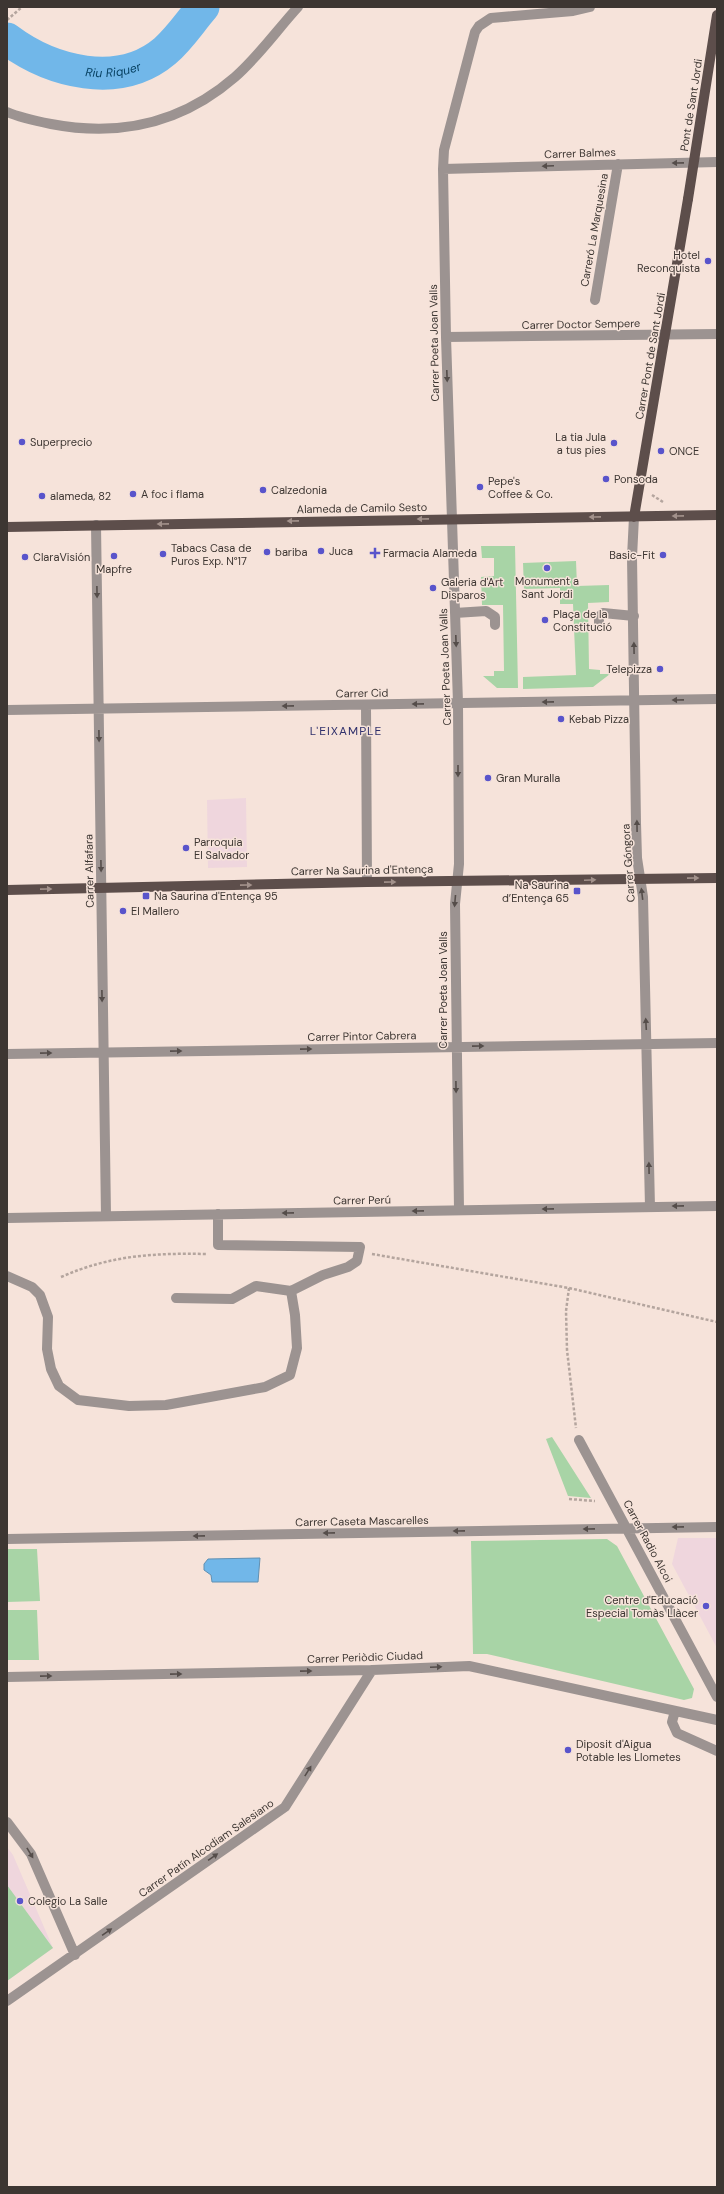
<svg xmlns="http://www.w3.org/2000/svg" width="724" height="2194" font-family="'DM Sans',sans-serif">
  <rect width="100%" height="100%" fill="#f6e3da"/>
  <!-- education -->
  <path fill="#efd6dd" d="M246,798L247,867L208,868L207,800Z
    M678,1538H717V1648L672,1564Z
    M7,1847L13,1855L53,1948L7,1981Z"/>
  <!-- green -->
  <path fill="#a8d4a6" d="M481,546H515L518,688H497L483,676H494V671H504L503,605H482L481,577L494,576V558H482Z
    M576,561L577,586L609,585V602L588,603L589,669L600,670V674H610L593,687L523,689V677L576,675L573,604H560V588L524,589L523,563Z
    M552,1437L591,1498L568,1496L546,1439Z
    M607,1539L617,1546L694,1689L692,1698L684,1700L487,1654H473L471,1541Z
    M7,1549H37L40,1601L7,1602Z
    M7,1610H37L39,1660H7Z
    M7,1885L53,1948L7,1981Z"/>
  <!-- water -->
  <path fill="#71b7e9" stroke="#6190b2" d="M260,1558L258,1582H212L211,1575L204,1570V1564L208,1559Z"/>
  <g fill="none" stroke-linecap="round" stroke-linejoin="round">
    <!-- river -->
    <path stroke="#71b7e9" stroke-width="33" id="s1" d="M7,39C51,72 119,90 165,51C180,38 190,22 203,7"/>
    <!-- path -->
    <path stroke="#b4a59e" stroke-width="2.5" stroke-dasharray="3 2" stroke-linecap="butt" d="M7,20L22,7
      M652,495L663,502
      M372,1254L569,1288L717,1322
      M61,1277C111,1255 154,1253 207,1254
      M569,1288L566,1311L567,1350L576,1428
      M569,1499L595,1501"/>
    <!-- minor -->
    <path stroke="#9c9391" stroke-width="10" d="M7,112C21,118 36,121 51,124C119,137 181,124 235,77C258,57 277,30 298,7
      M443,169L717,162
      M595,300L618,164
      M446,337L717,334
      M634,517L632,557L636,823L637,858L643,897L650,1207
      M96,525L106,1216
      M455,613L486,611L495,617V625
      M599,623V617L603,613L634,616
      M366,705L367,882
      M7,710L717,699
      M7,1054L717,1043
      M459,1210L455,904L459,864L458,703L446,337L443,169L444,150L475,32L479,26L491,18L573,11L590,7
      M7,1218L717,1206
      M7,1276L32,1287L40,1295L48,1317L47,1349L51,1369L59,1386L78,1400L129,1406L166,1405L265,1387L290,1375L297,1348L295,1315L291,1291
      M176,1298L232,1299L256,1286L291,1291L323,1275L348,1267L357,1261L360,1247L218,1245V1214
      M579,1440L717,1697
      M7,1539L717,1527
      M7,1677L372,1670L469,1666L717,1720
      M675,1711L672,1722L677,1733L717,1751
      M7,1822L31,1854L75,1955
      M7,2001L285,1807L372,1670"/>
    <!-- major -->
    <path stroke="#5d4e4b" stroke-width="10" d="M634,517L688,199
      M7,527L717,515
      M7,890L367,882L717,878"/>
    <!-- major-bridge -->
    <path stroke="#5d4e4b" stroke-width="10" d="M688,199L717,15"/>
  </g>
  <!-- one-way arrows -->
  <defs><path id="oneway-solid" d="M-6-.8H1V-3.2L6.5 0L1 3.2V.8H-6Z"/></defs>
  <g fill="#554d4a">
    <use href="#oneway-solid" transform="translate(678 163) rotate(179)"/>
    <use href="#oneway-solid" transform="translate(548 166) rotate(178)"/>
    <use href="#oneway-solid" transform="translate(447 376) rotate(88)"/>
    <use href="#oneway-solid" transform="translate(97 592) rotate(89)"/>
    <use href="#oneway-solid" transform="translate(456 641) rotate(88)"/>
    <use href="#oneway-solid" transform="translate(634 648) rotate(-91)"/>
    <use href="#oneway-solid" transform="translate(678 700) rotate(179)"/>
    <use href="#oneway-solid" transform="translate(548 702) rotate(179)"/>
    <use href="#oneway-solid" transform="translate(418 704) rotate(179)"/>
    <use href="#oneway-solid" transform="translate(288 706) rotate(179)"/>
    <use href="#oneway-solid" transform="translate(99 736) rotate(89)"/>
    <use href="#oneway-solid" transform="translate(458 771) rotate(90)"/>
    <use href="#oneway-solid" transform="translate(637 826) rotate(-91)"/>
    <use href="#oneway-solid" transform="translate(101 866) rotate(89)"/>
    <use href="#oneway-solid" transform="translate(642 894) rotate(-97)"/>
    <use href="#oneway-solid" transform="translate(455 901) rotate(95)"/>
    <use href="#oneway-solid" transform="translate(102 996) rotate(89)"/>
    <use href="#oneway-solid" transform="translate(646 1024) rotate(-93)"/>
    <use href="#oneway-solid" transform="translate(478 1046) rotate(-1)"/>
    <use href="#oneway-solid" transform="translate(306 1049) rotate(-1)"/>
    <use href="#oneway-solid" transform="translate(176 1051) rotate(-1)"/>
    <use href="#oneway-solid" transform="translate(46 1053) rotate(-1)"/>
    <use href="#oneway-solid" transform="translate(456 1087) rotate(89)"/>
    <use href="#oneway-solid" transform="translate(649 1168) rotate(-91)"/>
    <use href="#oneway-solid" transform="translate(678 1206) rotate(179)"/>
    <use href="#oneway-solid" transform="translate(548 1209) rotate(179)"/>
    <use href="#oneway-solid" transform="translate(418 1211) rotate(179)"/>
    <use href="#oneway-solid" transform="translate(288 1213) rotate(179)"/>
    <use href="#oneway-solid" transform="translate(678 1527) rotate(179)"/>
    <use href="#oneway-solid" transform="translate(589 1529) rotate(179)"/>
    <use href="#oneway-solid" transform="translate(459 1531) rotate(179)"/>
    <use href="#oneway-solid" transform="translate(329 1533) rotate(179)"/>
    <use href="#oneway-solid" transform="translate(199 1536) rotate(179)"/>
    <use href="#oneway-solid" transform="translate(436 1667) rotate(-2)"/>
    <use href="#oneway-solid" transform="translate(306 1671) rotate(-1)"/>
    <use href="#oneway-solid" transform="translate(176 1674) rotate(-1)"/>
    <use href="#oneway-solid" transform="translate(46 1676) rotate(-1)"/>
    <use href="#oneway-solid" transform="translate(308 1771) rotate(-58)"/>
    <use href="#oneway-solid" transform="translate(30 1853) rotate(59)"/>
    <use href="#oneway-solid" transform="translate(213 1857) rotate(-35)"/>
    <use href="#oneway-solid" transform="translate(107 1932) rotate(-35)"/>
  </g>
  <g fill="#a2918b">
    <use href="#oneway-solid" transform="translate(678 516) rotate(179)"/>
    <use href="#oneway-solid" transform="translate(595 517) rotate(179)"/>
    <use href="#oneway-solid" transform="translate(423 519) rotate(179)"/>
    <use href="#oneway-solid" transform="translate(293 521) rotate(179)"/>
    <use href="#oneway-solid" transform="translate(163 524) rotate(179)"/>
    <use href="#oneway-solid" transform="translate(693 878) rotate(-1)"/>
    <use href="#oneway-solid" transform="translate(590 880) rotate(-2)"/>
    <use href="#oneway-solid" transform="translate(390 882) rotate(-1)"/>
    <use href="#oneway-solid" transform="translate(246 885) rotate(-1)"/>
    <use href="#oneway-solid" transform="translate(46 889) rotate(-1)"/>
  </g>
  <!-- markers -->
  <g fill="#5954cb" stroke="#f6e3da" stroke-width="1.5">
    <circle cx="708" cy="261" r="4"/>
    <circle cx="22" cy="442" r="4"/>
    <circle cx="614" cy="443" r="4"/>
    <circle cx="661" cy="451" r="4"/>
    <circle cx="606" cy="479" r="4"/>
    <circle cx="480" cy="487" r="4"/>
    <circle cx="263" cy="490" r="4"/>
    <circle cx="133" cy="494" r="4"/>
    <circle cx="42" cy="496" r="4"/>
    <circle cx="321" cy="551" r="4"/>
    <circle cx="267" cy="552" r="4"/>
    <path d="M373 547h4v4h4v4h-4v4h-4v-4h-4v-4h4z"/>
    <circle cx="163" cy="554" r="4"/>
    <circle cx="663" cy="555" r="4"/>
    <circle cx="114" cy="556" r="4"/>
    <circle cx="25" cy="557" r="4"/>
    <circle cx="547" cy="568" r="4"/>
    <circle cx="433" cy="588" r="4"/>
    <circle cx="545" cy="620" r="4"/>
    <circle cx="660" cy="669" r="4"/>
    <circle cx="561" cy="719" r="4"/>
    <circle cx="488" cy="778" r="4"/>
    <circle cx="186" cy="848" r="4"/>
    <rect x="573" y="887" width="8" height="8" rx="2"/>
    <rect x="142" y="892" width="8" height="8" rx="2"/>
    <circle cx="123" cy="911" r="4"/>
    <circle cx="706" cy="1606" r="4"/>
    <circle cx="568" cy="1750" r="4"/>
    <circle cx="20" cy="1901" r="4"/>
  </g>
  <g text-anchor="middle" stroke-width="3" stroke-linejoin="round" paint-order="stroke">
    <!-- street labels -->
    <g font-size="11" fill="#3d3632" stroke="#f6e3da">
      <text transform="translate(691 105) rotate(-81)" y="4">Pont de Sant Jordi</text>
      <text transform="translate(580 153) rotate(-2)" y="4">Carrer Balmes</text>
      <text transform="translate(594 230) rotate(-80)" y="4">Carreró La Marquesina</text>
      <text transform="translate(581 324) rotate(-1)" y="4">Carrer Doctor Sempere</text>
      <text transform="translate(434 343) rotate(-91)" y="4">Carrer Poeta Joan Valls</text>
      <text transform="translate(650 356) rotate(-80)" y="4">Carrer Pont de Sant Jordi</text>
      <text transform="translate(362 508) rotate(-1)" y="4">Alameda de Camilo Sesto</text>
      <text transform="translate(445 667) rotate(-92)" y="4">Carrer Poeta Joan Valls</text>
      <text transform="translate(362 693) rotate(-1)" y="4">Carrer Cid</text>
      <text transform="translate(628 863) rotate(-94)" y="4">Carrer Góngora</text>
      <text transform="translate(362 870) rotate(-1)" y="4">Carrer Na Saurina d'Entença</text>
      <text transform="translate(89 871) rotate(-91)" y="4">Carrer Alfafara</text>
      <text transform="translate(443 990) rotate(-90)" y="4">Carrer Poeta Joan Valls</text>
      <text transform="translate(362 1036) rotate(-1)" y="4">Carrer Pintor Cabrera</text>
      <text transform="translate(362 1200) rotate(-1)" y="4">Carrer Perú</text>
      <text transform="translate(362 1521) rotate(-1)" y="4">Carrer Caseta Mascarelles</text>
      <text transform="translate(648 1541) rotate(62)" y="4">Carrer Radio Alcoi</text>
      <text transform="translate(365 1657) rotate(-2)" y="4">Carrer Periòdic Ciudad</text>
      <text transform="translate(206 1848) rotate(-35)" y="4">Carrer Patín Alcodiam Salesiano</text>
    </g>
    <!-- poi labels -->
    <g font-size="11" fill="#3d3632" stroke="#f6e3da" text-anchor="start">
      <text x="700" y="259" text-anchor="end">Hotel<tspan x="700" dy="13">Reconquista</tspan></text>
      <text x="606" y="441" text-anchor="end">La tia Jula<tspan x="606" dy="13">a tus pies</tspan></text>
      <text x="30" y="446">Superprecio</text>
      <text x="669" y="455">ONCE</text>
      <text x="614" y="483">Ponsoda</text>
      <text x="488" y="485">Pepe's<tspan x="488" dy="13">Coffee &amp; Co.</tspan></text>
      <text x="271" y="494">Calzedonia</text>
      <text x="141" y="498">A foc i flama</text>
      <text x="50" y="500">alameda, 82</text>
      <text x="171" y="552">Tabacs Casa de<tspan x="171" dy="13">Puros Exp. N°17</tspan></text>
      <text x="329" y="555">Juca</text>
      <text x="275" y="556">bariba</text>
      <text x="383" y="557">Farmacia Alameda</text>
      <text x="655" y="559" text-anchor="end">Basic-Fit</text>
      <text x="33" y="561">ClaraVisión</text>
      <text x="114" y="573" text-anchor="middle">Mapfre</text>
      <text x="547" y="585" text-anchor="middle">Monument a<tspan x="547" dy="13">Sant Jordi</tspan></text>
      <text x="441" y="586">Galeria d'Art<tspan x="441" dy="13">Disparos</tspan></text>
      <text x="553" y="618">Plaça de la<tspan x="553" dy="13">Constitució</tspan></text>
      <text x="652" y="673" text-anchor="end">Telepizza</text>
      <text x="569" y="723">Kebab Pizza</text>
      <text x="496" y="782">Gran Muralla</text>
      <text x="194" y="846">Parroquia<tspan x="194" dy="13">El Salvador</tspan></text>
      <text x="569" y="889" text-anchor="end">Na Saurina<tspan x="569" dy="13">d’Entença 65</tspan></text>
      <text x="154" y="900">Na Saurina d'Entença 95</text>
      <text x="131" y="915">El Mallero</text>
      <text x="698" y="1604" text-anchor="end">Centre d'Educació<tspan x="698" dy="13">Especial Tomàs Llàcer</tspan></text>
      <text x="576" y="1748">Diposit d'Aigua<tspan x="576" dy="13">Potable les Llometes</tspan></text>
      <text x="28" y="1905">Colegio La Salle</text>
    </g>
    <!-- water labels -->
    <g font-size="12" font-style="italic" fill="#084263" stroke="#f6e3da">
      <text dy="4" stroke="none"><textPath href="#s1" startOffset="114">Riu Riquer</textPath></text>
    </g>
    <!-- neighbourhood labels -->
    <g font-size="12" letter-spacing="1" fill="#31316c" stroke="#f6e3da">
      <text x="346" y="735">L'EIXAMPLE</text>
    </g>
  </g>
  <!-- border -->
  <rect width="724" height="2194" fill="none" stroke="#3d3632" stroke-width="16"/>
</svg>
